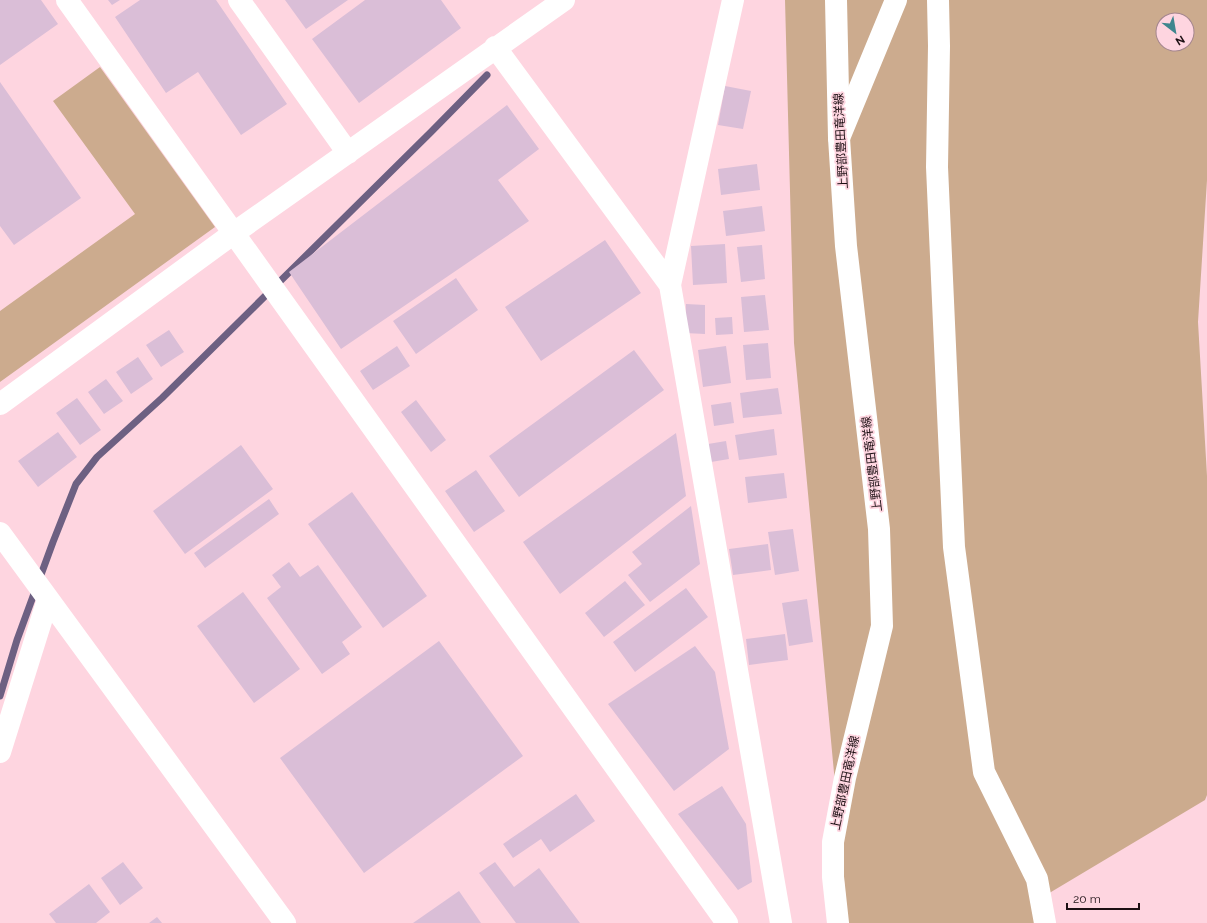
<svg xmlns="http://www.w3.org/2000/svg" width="1207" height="923" font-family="Raleway,'Noto Sans JP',sans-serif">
  <rect width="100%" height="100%" fill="#fed5e0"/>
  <!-- green -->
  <path fill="#ccab8e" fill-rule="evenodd" d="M785,0H1207V180L1198,322L1207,476V795L1205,800L1041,898L1045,923H848L794,343ZM1163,20H1187V44H1163Z
    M100,67L215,227L0,382V311L135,214L53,101Z"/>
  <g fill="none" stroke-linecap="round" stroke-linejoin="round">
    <!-- stream -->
    <path stroke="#6d6082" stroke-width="7" d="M0,696L17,640L53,542L76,484L97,457L162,398L431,132L487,75"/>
  </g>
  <!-- building -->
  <path fill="#dabed7" d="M0,0H41L58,24L0,65Z
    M108,0H120L112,5Z
    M140,0H216L287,104L241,135L198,72L166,93L115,17Z
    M285,0H348L306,29Z
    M365,0H441L461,28L359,103L312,39Z
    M0,82L81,198L14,245L0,226Z
    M725,86L751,91L743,129L718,125Z
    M507,105L539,149L498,180L529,221L341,349L289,272Z
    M757,164L760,190L721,195L718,169Z
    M762,206L765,231L726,236L723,211Z
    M605,240L641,293L541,361L505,307Z
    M725,244L727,283L693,285L691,246Z
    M762,245L765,279L741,282L737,247Z
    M456,278L478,310L416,354L393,321Z
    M765,295L769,330L744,332L741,297Z
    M686,304L705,305V334L685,333Z
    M732,317L733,334L716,335L715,318Z
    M169,330L184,352L161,367L146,345Z
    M768,343L771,378L746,380L743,345Z
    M397,346L410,366L373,390L360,371Z
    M726,346L731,383L703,387L698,350Z
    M634,350L664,390L519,497L489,456Z
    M138,357L153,379L131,394L116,372Z
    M106,379L123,401L104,414L88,392Z
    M778,388L782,414L743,418L740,393Z
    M77,398L101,430L80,445L56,413Z
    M416,400L446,440L431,452L401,412Z
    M731,402L734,423L714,426L711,405Z
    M774,429L777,455L739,460L735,435Z
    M58,432L77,457L38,487L18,461Z
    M676,433L686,496L560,594L523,542Z
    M726,441L729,459L711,462L708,444Z
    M241,445L273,489L185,554L153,511Z
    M476,470L505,511L474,532L445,491Z
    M784,473L787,498L748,503L745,477Z
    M352,492L427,596L383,628L308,524Z
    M269,499L279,514L205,568L194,553Z
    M691,506L700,564L650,602L628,575L642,564L632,552Z
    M793,529L799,571L775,575L768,532Z
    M768,544L771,570L733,575L729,549Z
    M289,562L300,577L318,565L362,627L342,642L350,654L322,674L267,598L281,587L272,575Z
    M625,581L645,605L604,637L585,613Z
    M686,588L708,617L635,672L613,642Z
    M243,592L300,669L254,703L197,626Z
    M807,599L813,642L789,646L782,603Z
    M785,634L788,660L749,665L746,639Z
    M439,641L523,756L364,873L280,758Z
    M695,646L715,672L729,749L674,791L608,704Z
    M722,786L746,824L752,882L738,890L678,814Z
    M576,794L595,821L550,852L541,839L513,858L503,844Z
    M123,862L143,888L120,905L101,878Z
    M495,862L514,887L539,868L580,923H516L479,873Z
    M89,884L110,912L96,923H56L49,914Z
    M459,891L481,923H413Z
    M157,917L162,923H149Z"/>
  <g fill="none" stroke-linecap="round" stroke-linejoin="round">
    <!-- minor -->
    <path stroke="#fff" stroke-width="22" d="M67,0L727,923
      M239,0L348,153
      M733,0L670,285L781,923
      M938,0L939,46L937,167L954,547L984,772L1037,879L1045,923
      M495,47L670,285
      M839,138L896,0
      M0,404L234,233L564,0
      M0,533L285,923
      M0,752L48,599"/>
    <!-- major -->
    <path stroke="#fff" stroke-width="22" d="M836,0L839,138L846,246L879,529L882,626L845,778L833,842V877L838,923"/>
  </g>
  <g text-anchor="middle" stroke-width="3.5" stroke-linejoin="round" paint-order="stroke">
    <!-- street labels -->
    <g font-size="12" fill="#1c0f13" stroke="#fed5e0">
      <text transform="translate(841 141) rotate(-93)" y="4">上野部豊田竜洋線</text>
      <text transform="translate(872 464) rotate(-97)" y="4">上野部豊田竜洋線</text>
      <text transform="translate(845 783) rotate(-78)" y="4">上野部豊田竜洋線</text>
    </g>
  </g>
  <!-- north arrow -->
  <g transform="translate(1175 32) rotate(149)"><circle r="19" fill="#fed5e0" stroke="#a4868e"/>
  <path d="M0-3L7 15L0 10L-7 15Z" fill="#3f868e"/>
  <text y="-6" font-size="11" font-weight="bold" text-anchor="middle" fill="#1c0f13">N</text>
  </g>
  <!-- scale -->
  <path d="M1067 903v6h72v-6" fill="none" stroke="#1c0f13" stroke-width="2"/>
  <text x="1073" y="903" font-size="12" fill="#1c0f13" stroke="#fed5e0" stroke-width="3" paint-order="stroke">20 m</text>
</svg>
